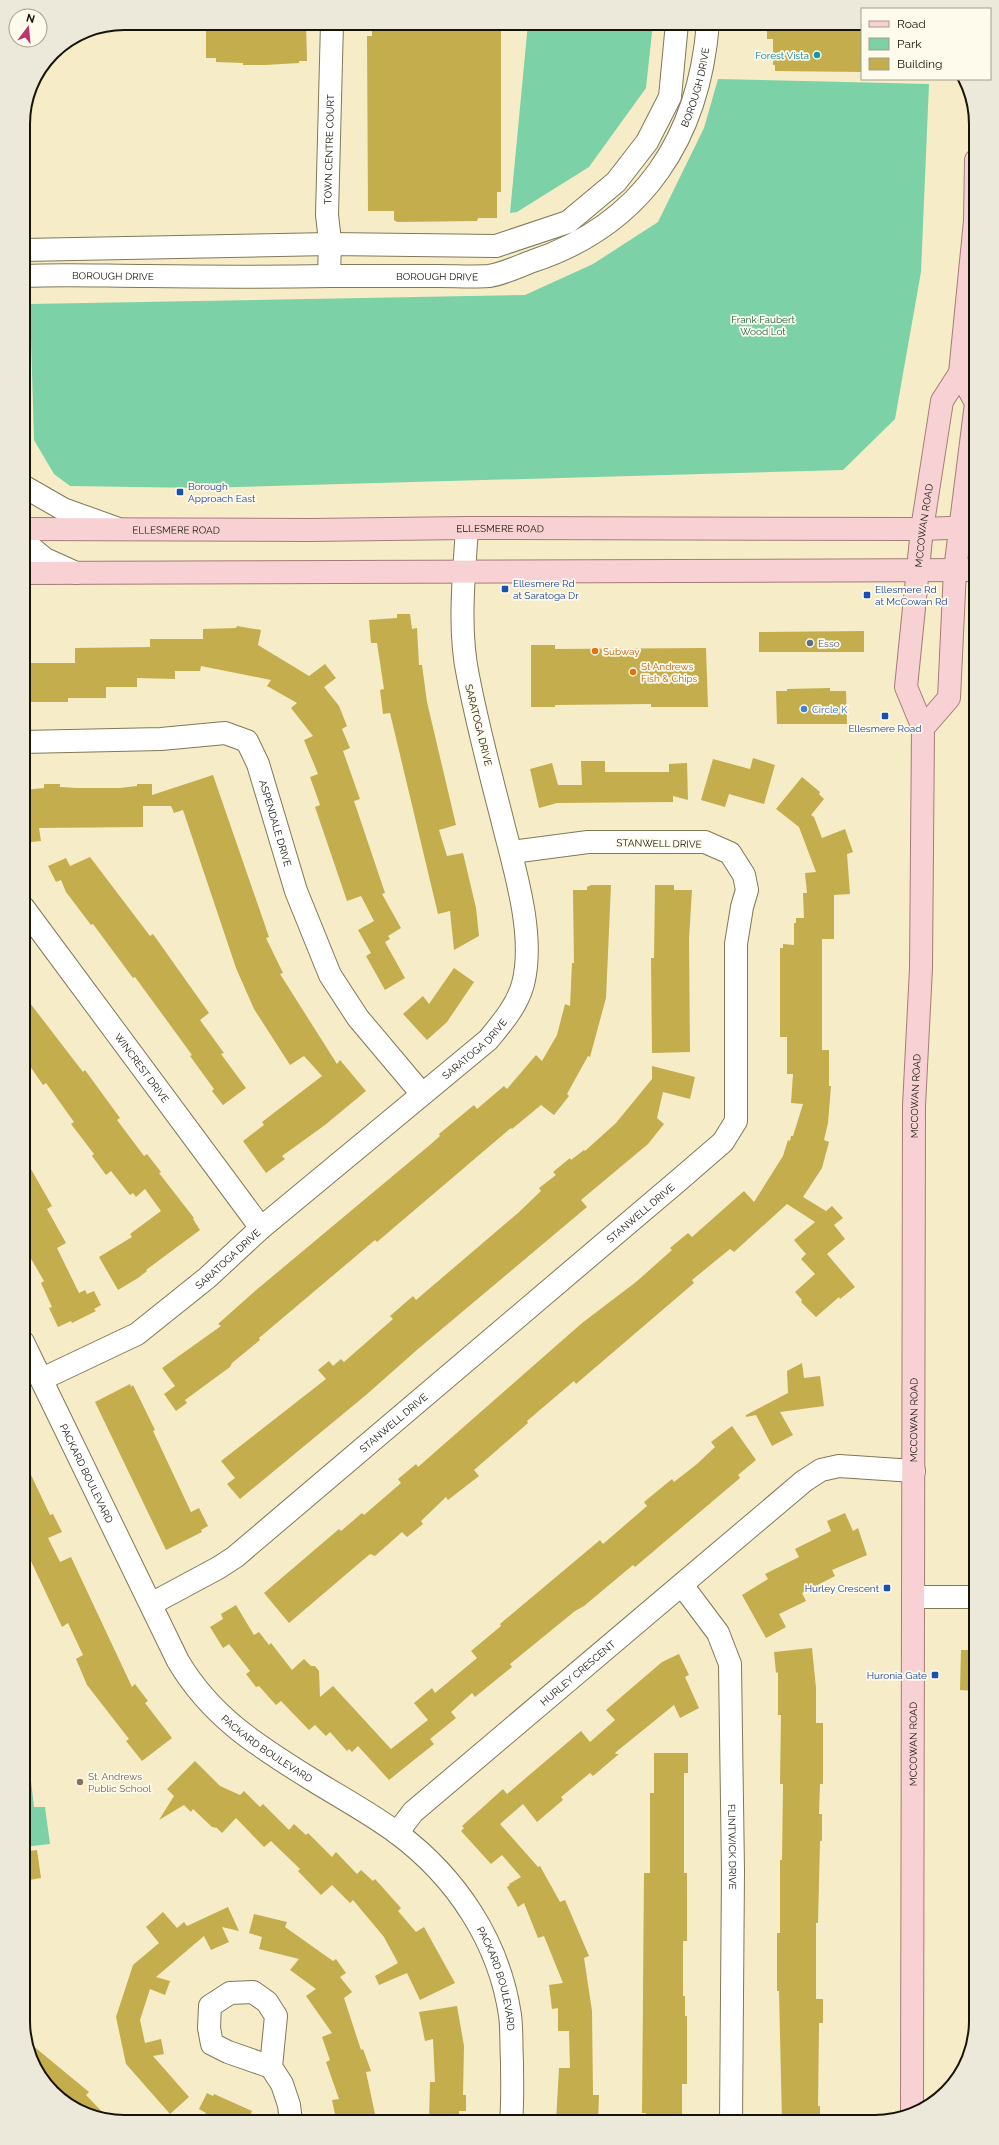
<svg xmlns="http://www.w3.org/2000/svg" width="999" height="2145" font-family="Raleway,sans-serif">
  <rect width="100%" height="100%" fill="#f6edc8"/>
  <!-- green -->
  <path fill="#7cd2a6" d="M528,23H653L646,88L589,167L517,212L510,213Z
    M718,79L929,84L921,272L895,419L843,470L200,488L70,486L54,474L34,440L30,304L525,295L593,264L658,222L704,128Z
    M23,1772H30L34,1807H45L50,1844L23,1847Z"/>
  <!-- building -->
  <path fill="#c3ad4c" d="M206,23H306L307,61H299V63L265,65H243V63L216,62V58H206Z
    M372,23H501V192H497V218H478L477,221L397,222L394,220V211H368L367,36H372Z
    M767,23H862V72L775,71V65H773V39H767Z
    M397,614H410L412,629L417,628L419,665H422L427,702L456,825L439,830L447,856L463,853L476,908L479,936L454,950L450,911L438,914L390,713L383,714L380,690L384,689L377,643H371L369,620L397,618Z
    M237,626L261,630L258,645L309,676L325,664L336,678L324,687L339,706L347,726L342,729L350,748L343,751L360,799L354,801L385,893L382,894L401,928L388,936L390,939L385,942L405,978L385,990L366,956L371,953L358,930L374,921L361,896L347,901L315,807L320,805L310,777L318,774L304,740L313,736L291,708L297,703L267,686L271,680L201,666L200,671H175V679L137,678V687H106V698H68V702H23V663H75V648L150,647V639H203V629L236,628Z
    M864,631V652H759V632Z
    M531,645H555V649L706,648L708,707H651V704L555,705V707H531Z
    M830,688V691H846L847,724H777L776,691H787V689Z
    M753,758L775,765L764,804L729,794L725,807L701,800L713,759L750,769Z
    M581,761H605V772H669V764L687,763L688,800L673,796V802L557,803L539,808L530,769L552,763L558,785H582Z
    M213,775L269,937L266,938L283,973L280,974L337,1064L340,1060L366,1091L325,1125L282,1156L285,1159L266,1173L243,1141L264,1125L262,1122L322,1076L304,1056L290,1065L254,1009L236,968L183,810L174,813L171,806H143V827L39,828L41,841L23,843V790L44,788V784H60V787L77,788H120L137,786V784H152V795Z
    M802,777L820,792L819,794L824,799L811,815L814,817L822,838L845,829L853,852L847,854L850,894L834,895V939H822V1050H829V1086H831L828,1123L824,1140L829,1142L822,1168L803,1197L826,1211L832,1206L843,1218L834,1225L845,1239L827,1254L855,1287L840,1299L839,1297L816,1317L801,1302L802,1300L795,1292L815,1274L801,1259L806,1254L794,1240L815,1222L787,1204L734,1252L730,1249L692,1280L694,1283L576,1384L574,1381L527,1421L528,1423L474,1470L479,1476L448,1500L446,1497L421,1521L423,1524L407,1537L402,1532L375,1556L370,1554L289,1623L264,1593L339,1529L341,1531L362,1513L364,1515L401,1483L398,1479L416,1464L418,1467L582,1323L636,1282L672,1250L670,1248L688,1233L692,1237L744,1191L754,1202L783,1156L788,1140L790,1141L791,1136H793L803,1104L791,1103L793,1074H787V1037H780V948H783V944L794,945V923H796V918H804L803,893H807L805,873L816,872L799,827L776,809Z
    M90,857L150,936L153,934L209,1013L200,1020L224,1053L221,1054L246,1088L223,1105L212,1091L214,1089L190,1056L192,1055L135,977L133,978L93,924L91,925L66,892L61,880L56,882L48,866L66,858L70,866Z
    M591,885H611L606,998L590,1057L588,1056L567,1094L569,1096L554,1115L541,1105L512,1129L511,1128L377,1242L375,1240L259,1338L260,1340L232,1363L230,1367L185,1400L187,1403L176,1411L164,1394L175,1386L162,1368L221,1326L218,1324L255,1291L431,1144L440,1136L439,1134L474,1105L477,1109L504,1086L507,1089L536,1055L542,1061L557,1035L565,1004L570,1006L572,963H574L573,890H587V887Z
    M655,885H674V890H692L689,939L690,1052L652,1053L651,958H654Z
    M454,968L474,982L447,1022L427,1040L403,1014L423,996L429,1004Z
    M23,994L83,1072L85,1070L120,1118L117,1120L144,1156L147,1154L161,1172L159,1173L194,1218L193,1219L200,1230L146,1270L147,1271L138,1278L118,1290L99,1257L132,1237L130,1234L161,1211L145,1189L136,1197L133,1193L130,1195L111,1171L106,1175L92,1156L94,1154L71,1124L74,1122L46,1083L43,1085L23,1056Z
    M652,1066L695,1077L690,1099L663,1092L657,1118L664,1124L648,1144L581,1200L587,1207L418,1349L366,1395L240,1499L227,1484L235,1478L221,1461L326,1379L318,1370L329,1361L333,1366L341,1359L344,1362L393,1319L390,1316L413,1296L416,1300L518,1213L541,1191L539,1188L556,1175L553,1172L570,1158L571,1160L584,1150L585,1151L616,1123L652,1079Z
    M23,1155L52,1206L47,1209L66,1243L57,1248L79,1293L85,1290L87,1294L94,1291L101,1305L94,1309L96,1311L72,1323L71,1321L58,1327L49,1308L52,1307L41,1283L44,1281L23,1245Z
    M802,1363L804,1378L820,1376L824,1406L780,1412L793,1435L772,1446L756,1415L746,1417V1415L788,1393L787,1371Z
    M130,1384L131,1387L133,1385L155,1430L153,1431L191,1512L199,1508L208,1526L201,1530L202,1532L166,1550L95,1402Z
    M732,1426L756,1460L738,1475L740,1478L635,1567L633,1565L584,1606L575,1611L510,1664L512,1667L475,1697L472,1693L451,1712L456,1718L430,1739L434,1744L389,1780L358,1746L352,1752L349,1749L347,1751L330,1732L326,1736L315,1725L309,1730L281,1701L276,1705L259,1686L256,1687L246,1674L250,1671L229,1644L223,1648L210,1627L223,1619L221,1614L236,1605L254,1635L259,1632L269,1645L271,1643L292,1670L304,1659L311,1666H315L319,1671L320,1697L333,1686L391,1749L428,1720L414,1703L432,1688L435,1693L477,1658L471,1651L501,1626L500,1624L600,1540L603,1544L647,1506L644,1502L672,1479L674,1482L697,1464L715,1447L711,1442Z
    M23,1458L50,1515L53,1514L62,1532L48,1538L60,1562L71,1557L132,1687L135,1684L148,1701L145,1703L172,1738L142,1761L126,1741L129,1739L87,1685L76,1659L83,1655L68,1623L62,1627L30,1559L23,1562Z
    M845,1513L853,1531L858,1528L867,1555L832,1570L835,1576L802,1593L806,1601L779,1614L786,1627L766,1638L742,1595L768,1579L765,1574L799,1557L795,1549L831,1531L827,1521Z
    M812,1648L816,1688V1723H823V1784H820L819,1814H822V1841H820L818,1923H816V1999H823V2023H819L818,2106H820V2122H782L779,1991H777V1933H780V1860H782L783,1784H780L781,1715H778V1672L776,1673L774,1652Z
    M961,1650H976V1691L960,1690Z
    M679,1654L689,1675L685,1677L699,1708L680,1718L674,1705L616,1752L615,1754H619L593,1776L590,1773L561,1797L563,1800L537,1822L523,1804L500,1824L538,1867L540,1866L560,1902L565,1900L589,1956L584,1958L592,2011L593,2095H599L598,2120L556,2122L559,2068H570L569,2031H558V2008L552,2009L549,1985L563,1983L544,1936L538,1938L524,1903L518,1907L507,1887L510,1885L509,1884L521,1877L502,1855L491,1864L461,1831L464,1828L462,1826L503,1789L507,1794L581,1731L590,1742L615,1720L606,1710L662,1662Z
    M654,1753H688V1773H684V1873H687V1941H683V1996H685V2016H687V2084H682V2117H646V2113H642L644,1873H650V1793H654Z
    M195,1761L220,1786L240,1795L244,1791L260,1807L263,1804L289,1830L294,1824L306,1835L308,1833L332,1857L336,1852L357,1874L361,1870L373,1881L375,1879L401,1908L398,1911L416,1932L424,1927L455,1983L420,2000L407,1973L379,1985L375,1976L398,1963L384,1937L353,1900L350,1903L332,1885L321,1895L298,1871L300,1869L271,1841L264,1847L236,1818L222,1833L217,1828L212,1827L193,1809L191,1812L184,1805L159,1820L174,1796L167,1789Z
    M37,1850L41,1878L23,1881V1852Z
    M228,1907L239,1931L222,1927L229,1942L211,1950L204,1936L156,1977L170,1981L165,1995L150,1989L140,2020L145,2043L161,2039L164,2054L153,2056L189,2097L170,2114L126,2064L116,2017L133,1965L159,1943L146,1927L163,1912L177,1928L184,1922L187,1926Z
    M254,1914L287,1922L285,1927L333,1961L336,1959L346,1973L340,1977L352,1992L344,1998L361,2050L363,2049L371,2071L366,2072L375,2114L356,2118V2122H338L336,2119L332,2100L339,2099L326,2062L330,2060L322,2037L332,2033L306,1996L316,1989L290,1970L299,1959L259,1949L262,1937L249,1933Z
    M457,2006L464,2046L463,2095H466V2111H459V2122H429L430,2082H435L433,2039L425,2041L419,2012Z
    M26,2040L89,2092L86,2095L109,2119L62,2101L28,2054Z
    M207,2093L213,2096L214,2094L252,2111L247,2122H202L206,2113L199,2109Z"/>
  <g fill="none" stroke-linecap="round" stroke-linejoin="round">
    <defs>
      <g id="minor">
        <path d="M23,250L330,244L496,246L568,222L616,182L647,142L670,97L677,23"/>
        <path id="s1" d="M23,276C65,274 107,276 148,276C209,277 270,277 331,276C367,276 403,276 439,276C456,276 473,277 489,276C503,274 519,266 533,261C644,224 699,137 708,23"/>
        <path id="s2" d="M329,276L330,241L327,215L332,23"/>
        <path d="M23,486L63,509L116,528"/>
        <path d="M23,541L45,559L76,573"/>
        <path id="s3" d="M23,742L161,739L225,733L247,741L258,764L296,891L330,975L358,1018L422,1094"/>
        <path id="s4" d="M23,907L261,1228"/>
        <path id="s5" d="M23,1342L178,1661C211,1717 258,1746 311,1779C340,1797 370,1813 397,1833C456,1877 499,1941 510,2015C512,2030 511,2046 512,2061C512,2082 513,2101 511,2122"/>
        <path id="s6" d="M42,1379L137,1334L207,1278L261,1228L488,1040C502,1023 517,1006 523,984C536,933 513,865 501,815C489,769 477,723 468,676C458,629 464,576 467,528"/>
        <path id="s7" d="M682,1585L718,1633L730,1664L733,1871L731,2122"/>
        <path d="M913,1597H976"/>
        <path id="s8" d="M151,1604L218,1568L235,1557L679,1180L723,1142L736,1121V944L742,907L747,890L744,875L730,853L705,842H588L512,852"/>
        <path id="s9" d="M397,1833L413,1812L804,1481L821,1470L839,1466L914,1471"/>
        <path d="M271,2067L276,2016L267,2002L253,1992L230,1993L210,2006L209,2028L212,2044L228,2052L271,2067L282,2084L289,2105L291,2122"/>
      </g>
      <g id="major">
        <path id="s10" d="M23,529L310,530L467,528L922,529L976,527"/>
        <path d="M23,573L976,570"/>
        <path d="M923,728L949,698L955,570L976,403L960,373"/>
        <path id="s11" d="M912,2113L914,1106L921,968L923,728L906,687L922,529L942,401L960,373L975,221L976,160"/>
      </g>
    </defs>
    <!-- minor casing -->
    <use href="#minor" stroke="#807856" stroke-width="24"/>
    <!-- major casing -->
    <use href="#major" stroke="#a57b79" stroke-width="24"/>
    <!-- minor -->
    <use href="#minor" stroke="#fff" stroke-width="22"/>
    <!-- major -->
    <use href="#major" stroke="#f7d1d3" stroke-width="22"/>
  </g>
  <!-- markers -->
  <circle fill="#0f9aa8" stroke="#fefaec" stroke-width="1.5" cx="817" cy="55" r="4"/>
  <g fill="#1a4fb4" stroke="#fefaec" stroke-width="1.5">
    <rect x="176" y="488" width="8" height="8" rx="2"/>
    <rect x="501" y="585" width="8" height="8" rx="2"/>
    <rect x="863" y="591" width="8" height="8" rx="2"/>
    <rect x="881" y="712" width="8" height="8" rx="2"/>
    <rect x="883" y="1584" width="8" height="8" rx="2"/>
    <rect x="931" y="1671" width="8" height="8" rx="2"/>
  </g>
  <circle fill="#5c6f8a" stroke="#fefaec" stroke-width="1.5" cx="810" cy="643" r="4"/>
  <g fill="#e8710a" stroke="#fefaec" stroke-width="1.5">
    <circle cx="595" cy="651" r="4"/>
    <circle cx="633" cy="672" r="4"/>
  </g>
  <circle fill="#3f7fe0" stroke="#fefaec" stroke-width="1.5" cx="804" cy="709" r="4"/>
  <circle fill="#8d6e63" stroke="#fefaec" stroke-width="1.5" cx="80" cy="1782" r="4"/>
  <g text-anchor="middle" stroke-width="3.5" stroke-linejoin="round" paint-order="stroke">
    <!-- culture labels -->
    <g font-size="10" fill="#0d838f" stroke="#fefaec" text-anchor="end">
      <text x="809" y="59">Forest Vista</text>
    </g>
    <!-- street labels -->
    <g font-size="10" fill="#171407" stroke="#fefaec">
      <text dy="4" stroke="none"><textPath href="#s1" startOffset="762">BOROUGH DRIVE</textPath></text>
      <text dy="4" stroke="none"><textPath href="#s2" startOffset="127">TOWN CENTRE COURT</textPath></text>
      <text dy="4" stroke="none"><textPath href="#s1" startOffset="90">BOROUGH DRIVE</textPath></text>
      <text dy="4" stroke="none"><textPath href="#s1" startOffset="414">BOROUGH DRIVE</textPath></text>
      <text dy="4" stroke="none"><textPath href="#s11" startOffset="1592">MCCOWAN ROAD</textPath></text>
      <text dy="4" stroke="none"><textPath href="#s10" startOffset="153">ELLESMERE ROAD</textPath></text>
      <text dy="4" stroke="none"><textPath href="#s10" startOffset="477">ELLESMERE ROAD</textPath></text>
      <text transform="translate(479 725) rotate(76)" y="4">SARATOGA DRIVE</text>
      <text dy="4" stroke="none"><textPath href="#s3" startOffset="313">ASPENDALE DRIVE</textPath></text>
      <text transform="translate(659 843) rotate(1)" y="4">STANWELL DRIVE</text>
      <text dy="4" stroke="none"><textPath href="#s6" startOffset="547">SARATOGA DRIVE</textPath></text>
      <text dy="4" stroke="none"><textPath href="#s4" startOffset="200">WINCREST DRIVE</textPath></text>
      <text dy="4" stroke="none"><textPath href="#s11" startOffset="1017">MCCOWAN ROAD</textPath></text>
      <text dy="4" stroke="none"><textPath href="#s8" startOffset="628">STANWELL DRIVE</textPath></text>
      <text dy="4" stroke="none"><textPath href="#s6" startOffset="223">SARATOGA DRIVE</textPath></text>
      <text dy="4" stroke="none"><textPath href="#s11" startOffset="693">MCCOWAN ROAD</textPath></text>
      <text dy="4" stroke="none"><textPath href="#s8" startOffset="304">STANWELL DRIVE</textPath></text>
      <text dy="4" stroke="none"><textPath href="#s5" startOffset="146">PACKARD BOULEVARD</textPath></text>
      <text dy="4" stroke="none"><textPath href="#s9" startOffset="242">HURLEY CRESCENT</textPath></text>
      <text dy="4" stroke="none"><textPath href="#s11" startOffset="369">MCCOWAN ROAD</textPath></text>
      <text dy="4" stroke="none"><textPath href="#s5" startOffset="481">PACKARD BOULEVARD</textPath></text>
      <text dy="4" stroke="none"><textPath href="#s7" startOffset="276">FLINTWICK DRIVE</textPath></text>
      <text dy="4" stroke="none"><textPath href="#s5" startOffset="817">PACKARD BOULEVARD</textPath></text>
    </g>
    <!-- park labels -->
    <g font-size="10" fill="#176343" stroke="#fefaec">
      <text x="763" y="323">Frank Faubert<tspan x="763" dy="12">Wood Lot</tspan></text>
    </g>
    <!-- transit labels -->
    <g font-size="10" fill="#164399" stroke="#fefaec" text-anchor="start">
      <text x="188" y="490">Borough<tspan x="188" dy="12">Approach East</tspan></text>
      <text x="513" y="587">Ellesmere Rd<tspan x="513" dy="12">at Saratoga Dr</tspan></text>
      <text x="875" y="593">Ellesmere Rd<tspan x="875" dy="12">at McCowan Rd</tspan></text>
      <text x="885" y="732" text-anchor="middle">Ellesmere Road</text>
      <text x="879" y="1592" text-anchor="end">Hurley Crescent</text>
      <text x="927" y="1679" text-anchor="end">Huronia Gate</text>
    </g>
    <!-- service labels -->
    <g font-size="10" fill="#4e5e75" stroke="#fefaec" text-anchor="start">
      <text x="818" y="647">Esso</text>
    </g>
    <!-- food labels -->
    <g font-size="10" fill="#c56008" stroke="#fefaec" text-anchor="start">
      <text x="603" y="655">Subway</text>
      <text x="641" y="670">St Andrews<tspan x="641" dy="12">Fish &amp; Chips</tspan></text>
    </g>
    <!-- shop labels -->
    <g font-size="10" fill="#366cbe" stroke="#fefaec" text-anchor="start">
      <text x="812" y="713">Circle K</text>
    </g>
    <!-- education labels -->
    <g font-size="10" fill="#785e54" stroke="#fefaec" text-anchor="start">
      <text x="88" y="1780">St. Andrews<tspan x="88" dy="12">Public School</tspan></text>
    </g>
  </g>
  <!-- crop -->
  <path d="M0 0H999V2145H0ZM124 30H875A94 94 0 0 1 969 124V2021A94 94 0 0 1 875 2115H124A94 94 0 0 1 30 2021V124A94 94 0 0 1 124 30Z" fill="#ece8da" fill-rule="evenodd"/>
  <path fill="none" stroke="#171407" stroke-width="2" d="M124 30H875A94 94 0 0 1 969 124V2021A94 94 0 0 1 875 2115H124A94 94 0 0 1 30 2021V124A94 94 0 0 1 124 30Z"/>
  <!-- legend -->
  <rect x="861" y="8" width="130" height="72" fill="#fefaec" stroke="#a29e90"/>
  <rect x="869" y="21" width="20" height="6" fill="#f7d1d3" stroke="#a29e90"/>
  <text x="897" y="28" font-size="12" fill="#171407">Road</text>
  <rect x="869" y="38" width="20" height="12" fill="#7cd2a6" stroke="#a29e90"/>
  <text x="897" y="48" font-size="12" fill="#171407">Park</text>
  <rect x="869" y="58" width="20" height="12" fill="#c3ad4c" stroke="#a29e90"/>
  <text x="897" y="68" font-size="12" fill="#171407">Building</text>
  <!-- north arrow -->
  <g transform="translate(28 28) rotate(16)"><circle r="19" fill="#fefaec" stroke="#a29e90"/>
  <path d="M0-3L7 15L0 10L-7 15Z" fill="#bc3370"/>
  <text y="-6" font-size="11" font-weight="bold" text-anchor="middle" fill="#171407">N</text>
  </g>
</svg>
